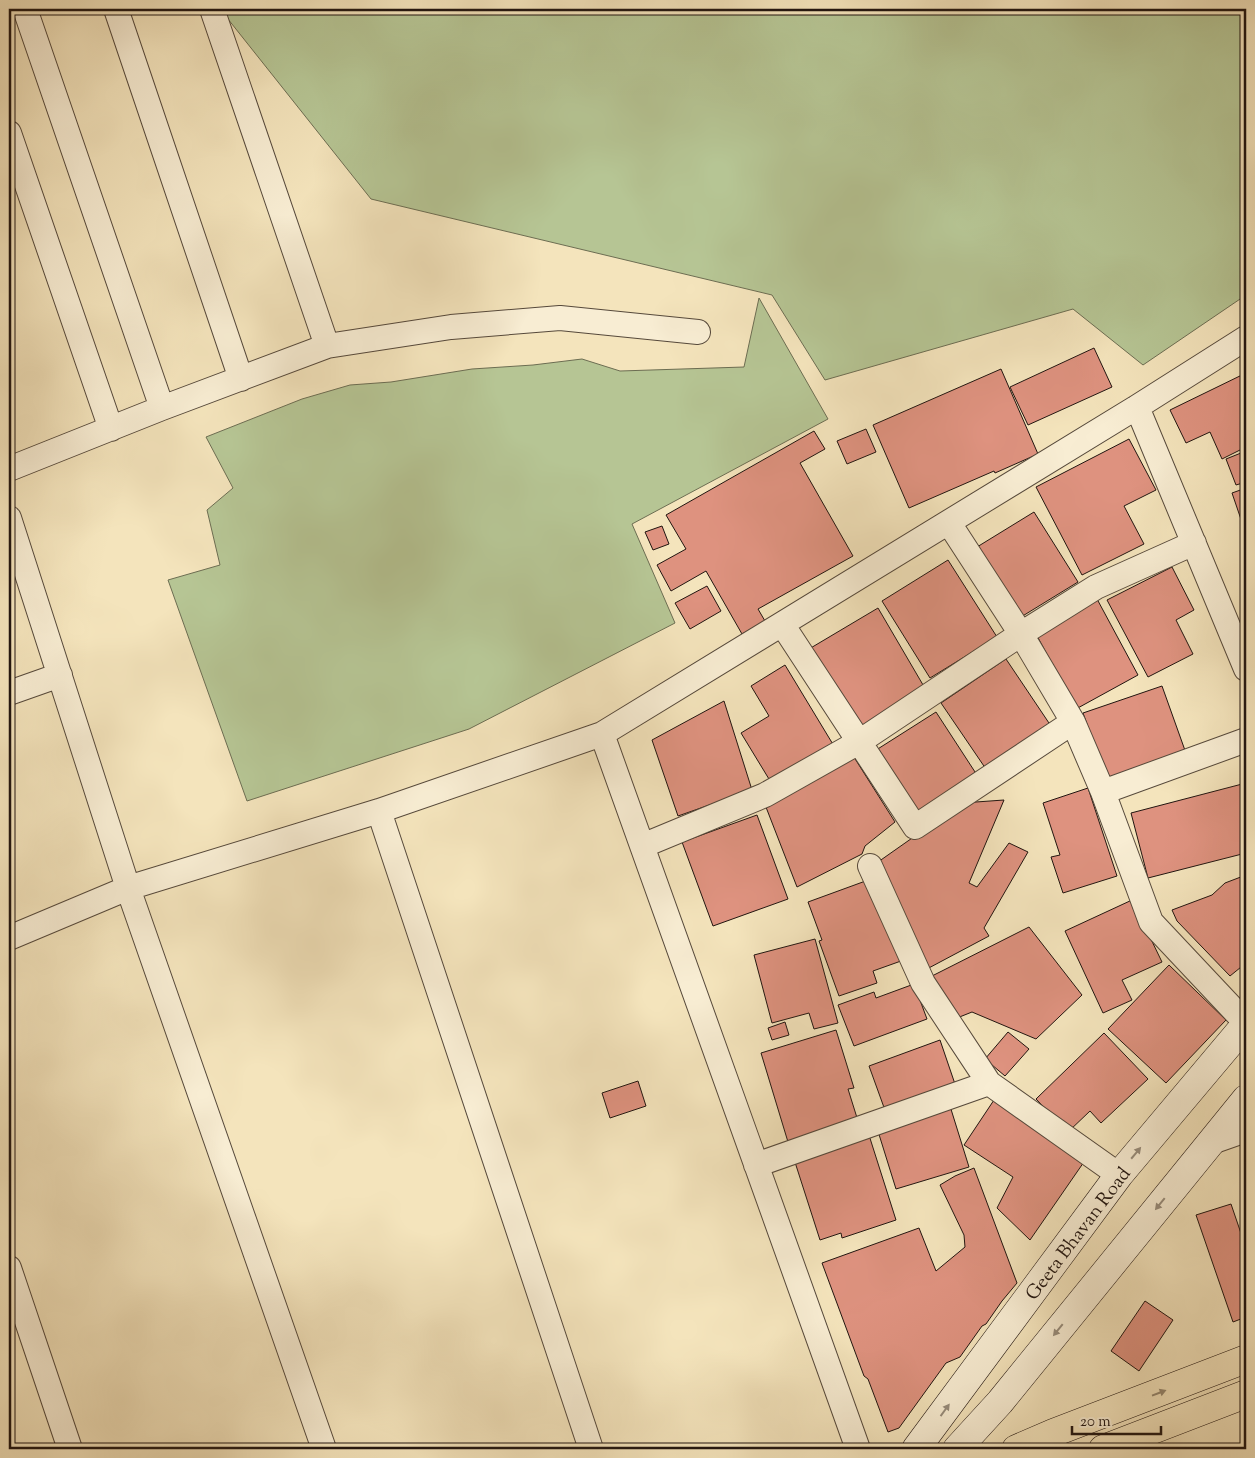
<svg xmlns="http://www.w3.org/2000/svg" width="1255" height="1458" font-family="'Sorts Mill Goudy',serif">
  <rect width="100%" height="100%" fill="#f4e4bc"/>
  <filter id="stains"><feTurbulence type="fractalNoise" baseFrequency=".004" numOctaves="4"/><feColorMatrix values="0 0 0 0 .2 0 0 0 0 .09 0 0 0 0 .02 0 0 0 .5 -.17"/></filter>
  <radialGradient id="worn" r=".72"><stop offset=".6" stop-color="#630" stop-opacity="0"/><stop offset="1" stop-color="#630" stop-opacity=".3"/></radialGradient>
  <!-- green -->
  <path fill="#b6c594" stroke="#6c6d52" d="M220,9H1246V295L1143,365L1073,309L825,380L772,295L371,199Z
    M759,298L828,419L632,524L675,623L469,729L247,801L168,580L220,565L207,510L233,488L206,437L302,399L350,385L391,382L472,369L533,365L582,359L620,371L744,367Z"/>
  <!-- building -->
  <path fill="#de927f" stroke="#211510" d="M1094,348L1112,387L1028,425L1010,387Z
    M1001,369L1038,454L995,473L994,471L909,508L873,425Z
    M1246,373V447L1222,459L1210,432L1186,443L1170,410Z
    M866,429L876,452L847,464L837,441Z
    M814,431L825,449L800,463L853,556L758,609L765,621L742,634L706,571L671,591L657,565L686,549L666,515Z
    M1129,439L1156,490L1124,506L1144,544L1082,575L1036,487Z
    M1246,451V482L1236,485L1226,459Z
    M1246,488V534L1232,493Z
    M1034,512L1078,582L1021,617L977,547Z
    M662,526L669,544L653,550L645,532Z
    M948,560L997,637L930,678L882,601Z
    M1172,567L1194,610L1176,620L1193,654L1148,677L1107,600Z
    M707,586L721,611L690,629L675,603Z
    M1097,599L1138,675L1076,709L1035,632Z
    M878,608L926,690L857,730L809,649Z
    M1006,659L1053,729L988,772L941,703Z
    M785,665L834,746L772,784L741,733L769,716L751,686Z
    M1162,686L1187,756L1108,783L1083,713Z
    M724,701L752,790L678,816L652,740Z
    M936,712L977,775L914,815L873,752Z
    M852,754L895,822L865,846L862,854L797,887L764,802Z
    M1246,783V853L1148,878L1131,813Z
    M1088,788L1117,876L1063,893L1051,857L1060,855L1043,803Z
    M1004,800L969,883L977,887L1009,843L1028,852L984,928L989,936L925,970L878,862L962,803Z
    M757,815L788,899L713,926L682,842Z
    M1246,875V963L1230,976L1177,921L1172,910L1212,895L1225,883Z
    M871,879L901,961L873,971L877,983L839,996L819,941L822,940L808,902Z
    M1132,900L1162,962L1122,980L1132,1000L1103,1013L1065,931Z
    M1029,927L1082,995L1036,1039L972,1012L957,1018L930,977Z
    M815,939L838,1023L814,1029L809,1013L772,1023L754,955Z
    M1169,965L1226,1020L1166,1083L1108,1029Z
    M914,984L927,1019L854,1046L838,1005L874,992L876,998Z
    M785,1022L789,1035L772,1040L768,1028Z
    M836,1030L854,1088L848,1089L858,1121L788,1142L761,1053Z
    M1008,1032L1029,1049L1005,1076L985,1059Z
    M1104,1033L1148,1079L1101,1123L1090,1111L1068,1132L1036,1099Z
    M940,1040L956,1087L886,1113L869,1066Z
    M638,1081L646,1106L610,1118L602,1093Z
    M996,1097L1086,1159L1030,1240L997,1208L1013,1177L964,1145Z
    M950,1106L969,1167L896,1189L877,1128Z
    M868,1132L896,1220L842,1238L841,1233L820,1240L793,1156Z
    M974,1168L1017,1283L1002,1301L986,1324L982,1326L960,1357L946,1363L899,1428L888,1432L868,1379L864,1376L822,1263L919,1228L936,1271L965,1247L964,1235L940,1185L955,1176Z
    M1231,1204L1246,1248V1317L1233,1322L1196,1215Z
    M1145,1301L1173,1320L1139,1371L1111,1351Z"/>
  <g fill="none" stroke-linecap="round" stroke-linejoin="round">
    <defs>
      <path id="street" d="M25,9L162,408
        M116,9L241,379
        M212,9L327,346
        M9,133L111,429
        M1137,407L1246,669
        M9,469L162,408L327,346L451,327L560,318L698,332
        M9,518L128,888L324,1449
        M949,523L1021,634L1073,722L1103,792L1151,922L1246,1023
        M782,624L915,827L1073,722
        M9,693L60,675
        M602,734L858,1449
        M1103,792L1246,740
        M379,811L591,1449
        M642,846L765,795L859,742L1021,634L1096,587L1194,543
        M870,866L923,983L989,1083L1119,1175
        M9,938L128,888L379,811L602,734L1137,407L1246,338
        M1209,1143L1246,1130
        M756,1165L989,1083
        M9,1268L70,1449"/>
      <path id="secondary" d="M916,1449L1119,1175L1246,1024
        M957,1449L1000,1402L1246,1099"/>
      <path id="primary" d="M1016,1449L1053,1433L1246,1359
        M1103,1449L1246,1394"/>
    </defs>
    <!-- street casing -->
    <use href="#street" stroke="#56493b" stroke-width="26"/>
    <!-- secondary casing -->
    <use href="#secondary" stroke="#211510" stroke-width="29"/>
    <!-- primary casing -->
    <use href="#primary" stroke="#211510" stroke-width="29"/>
    <!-- street -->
    <use href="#street" stroke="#f8edd3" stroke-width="24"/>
    <!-- secondary -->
    <use href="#secondary" stroke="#f8edd3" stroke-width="28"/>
    <!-- primary -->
    <use href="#primary" stroke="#f4e4bc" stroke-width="28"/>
  </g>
  <!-- one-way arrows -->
  <defs><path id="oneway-solid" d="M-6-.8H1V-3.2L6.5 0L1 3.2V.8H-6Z" transform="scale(1.25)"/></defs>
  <g fill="#978c7b">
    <use href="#oneway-solid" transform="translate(1136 1153) rotate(-50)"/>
    <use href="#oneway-solid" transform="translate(1160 1204) rotate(129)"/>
    <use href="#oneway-solid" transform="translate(1058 1330) rotate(129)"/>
    <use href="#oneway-solid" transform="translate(945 1410) rotate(-54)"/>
  </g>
  <use fill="#95876f" href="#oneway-solid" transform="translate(1159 1393) rotate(-21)"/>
  <g text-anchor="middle" stroke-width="5" stroke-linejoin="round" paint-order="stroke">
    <!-- street labels -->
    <g font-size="19" fill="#211510" stroke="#f8edd3">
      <text transform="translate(1077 1233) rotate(-53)" y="7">Geeta Bhavan Road</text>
    </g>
  </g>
  <!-- margin -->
  <rect width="1255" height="1458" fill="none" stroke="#f4e4bc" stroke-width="30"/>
  <rect x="10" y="10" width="1235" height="1438" fill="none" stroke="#211510" stroke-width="2.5"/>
  <rect x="15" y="15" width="1225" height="1428" fill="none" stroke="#211510"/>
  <!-- scale -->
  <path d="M1072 1426v8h89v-8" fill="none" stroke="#211510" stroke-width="2.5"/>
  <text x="1080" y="1426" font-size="15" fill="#211510" stroke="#f8edd3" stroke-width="4" paint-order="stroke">20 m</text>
  <rect width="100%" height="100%" filter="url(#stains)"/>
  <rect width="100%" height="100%" fill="url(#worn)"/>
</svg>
